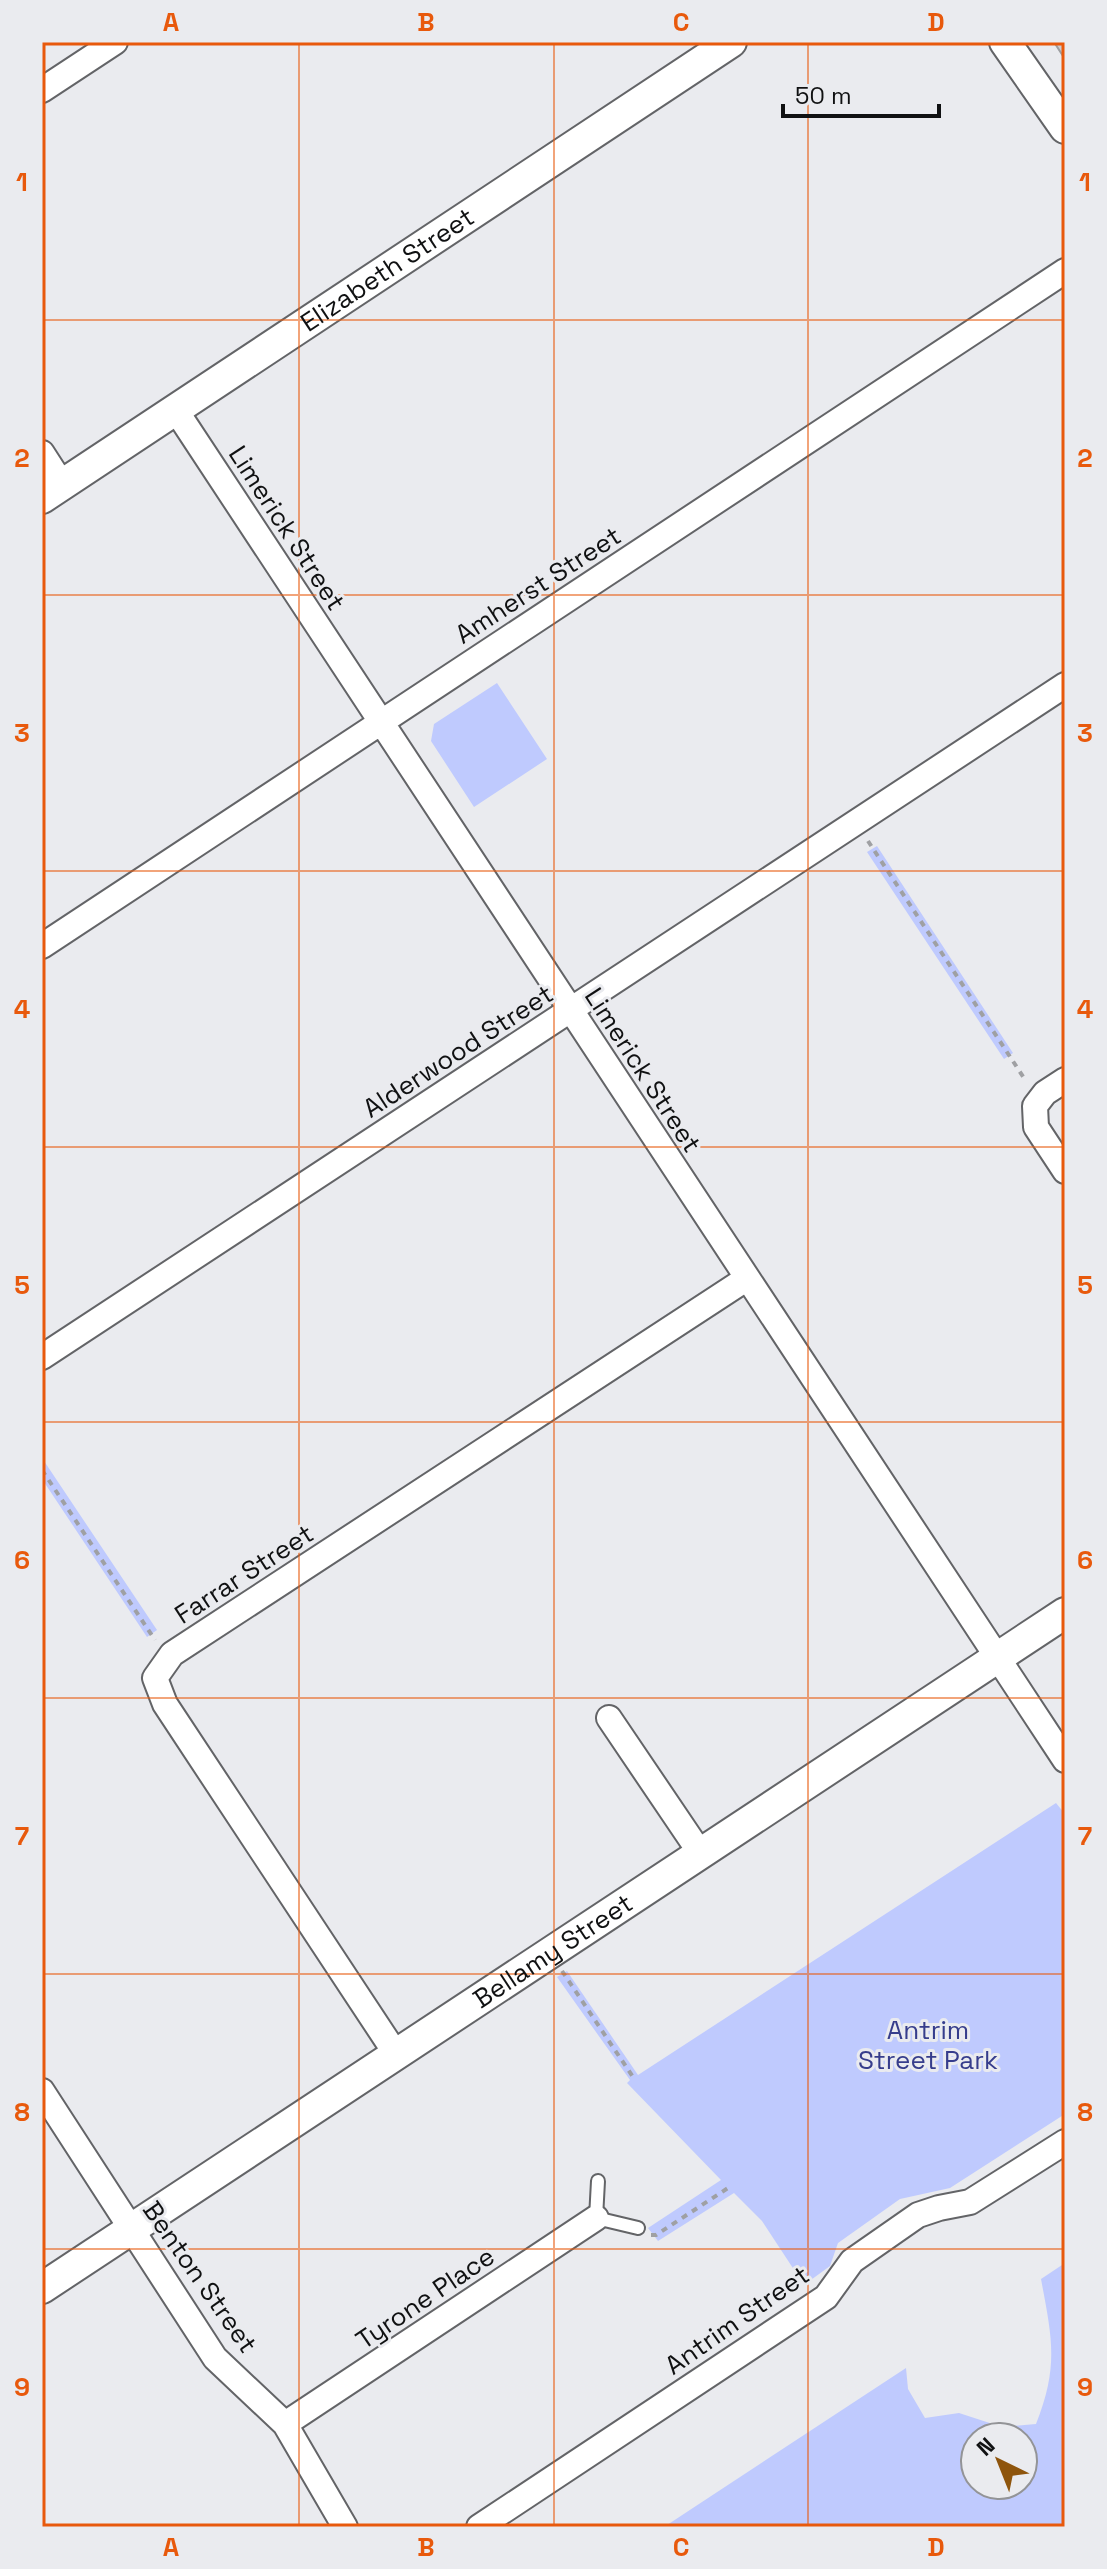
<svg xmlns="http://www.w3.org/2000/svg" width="1107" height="2569" font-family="'Space Grotesk',sans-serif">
  <rect width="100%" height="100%" fill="#eaebef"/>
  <!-- green -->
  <path fill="#bfcafe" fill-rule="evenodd" d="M497,683L547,759L474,807L431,741L434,724Z
    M877,846L1013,1053L1004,1059L867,852Z
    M42,1458L157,1630L147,1637L42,1479Z
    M1056,1803L1065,1814V2114L950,2188L900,2199L838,2243L830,2266L804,2285L762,2221L734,2193L658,2241L648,2228L721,2180L627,2083L630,2080L557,1977L567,1971L638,2075Z
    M1065,2263V2527H664L906,2368L908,2389L925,2418L959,2413L1002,2427L1036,2424C1059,2366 1052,2338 1041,2279ZM1023,2437V2485H975V2437Z"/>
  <!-- building -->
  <path fill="#cdced2" stroke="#9d9ea1" stroke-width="2" d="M1054,42H1065V59Z"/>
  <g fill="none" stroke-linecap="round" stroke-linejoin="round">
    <defs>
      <path id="service" d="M598,2181L596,2218L638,2228"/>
      <path id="minor" d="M42,90L115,42
        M175,409L1065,1760
        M42,453L62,484
        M42,946L1065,271
        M1065,1080L1045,1093L1035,1106L1036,1127L1065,1171
        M42,1357L1065,685
        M609,1718L701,1854
        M396,2054L165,1704L155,1678L172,1654L746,1279
        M42,2091L215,2358L285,2424L345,2527
        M285,2424L596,2218
        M479,2527L826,2297L852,2261L918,2215L939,2208L970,2202L1065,2142"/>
      <g id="tertiary">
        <path d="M1005,42L1065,128"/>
        <path id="s1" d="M42,498L731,42"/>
        <path id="s2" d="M42,2288L1065,1613"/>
      </g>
    </defs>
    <!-- service casing -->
    <use href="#service" stroke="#636467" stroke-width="16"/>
    <!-- minor casing -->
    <use href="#minor" stroke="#636467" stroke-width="28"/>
    <!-- tertiary casing -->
    <use href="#tertiary" stroke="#636467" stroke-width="34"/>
    <!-- path -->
    <path stroke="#9fa0a3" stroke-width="4" stroke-dasharray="6 6" stroke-linecap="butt" d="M868,841L1026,1081
      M42,1470L155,1640
      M562,1971L635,2080
      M651,2235H656L728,2188"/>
    <!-- service -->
    <use href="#service" stroke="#fff" stroke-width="12"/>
    <!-- minor -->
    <use href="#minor" stroke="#fff" stroke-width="24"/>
    <!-- tertiary -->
    <use href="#tertiary" stroke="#fff" stroke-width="30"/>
  </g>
  <!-- grid -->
  <path fill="none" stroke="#e8590c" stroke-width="2" stroke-opacity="0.55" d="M299,42V2527M554,42V2527M808,42V2527M42,320H1065M42,595H1065M42,871H1065M42,1147H1065M42,1422H1065M42,1698H1065M42,1974H1065M42,2249H1065"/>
  <g text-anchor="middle" stroke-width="6" stroke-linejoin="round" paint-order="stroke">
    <!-- street labels -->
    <g font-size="26" fill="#101112" stroke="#eaebef">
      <text dy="9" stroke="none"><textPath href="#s1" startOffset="414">Elizabeth Street</textPath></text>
      <text transform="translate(287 528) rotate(57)" y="9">Limerick Street</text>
      <text transform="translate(538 585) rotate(-33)" y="9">Amherst Street</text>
      <text transform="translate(458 1051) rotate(-33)" y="9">Alderwood Street</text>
      <text transform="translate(643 1070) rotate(57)" y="9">Limerick Street</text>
      <text transform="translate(244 1574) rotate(-33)" y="9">Farrar Street</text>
      <text dy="9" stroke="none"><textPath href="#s2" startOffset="612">Bellamy Street</textPath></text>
      <text transform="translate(200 2277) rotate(55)" y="9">Benton Street</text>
      <text transform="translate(425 2298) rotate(-34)" y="9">Tyrone Place</text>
      <text transform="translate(737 2320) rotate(-35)" y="9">Antrim Street</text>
    </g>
    <!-- park labels -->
    <g font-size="26" fill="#363d8c" stroke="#eaebef">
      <text x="928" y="2039">Antrim<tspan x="928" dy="30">Street Park</tspan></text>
    </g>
  </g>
  <!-- border -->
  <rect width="1107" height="2569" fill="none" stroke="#eaebef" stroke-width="88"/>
  <!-- north arrow -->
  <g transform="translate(999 2461) rotate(317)"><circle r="38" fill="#eaebef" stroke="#939497" stroke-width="2"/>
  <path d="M0-6L14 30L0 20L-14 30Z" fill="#8e550d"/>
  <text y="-12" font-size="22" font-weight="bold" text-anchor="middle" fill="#101112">N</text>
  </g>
  <!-- scale -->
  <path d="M783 104v12h156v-12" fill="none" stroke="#101112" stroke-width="4"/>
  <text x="795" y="104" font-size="24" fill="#101112" stroke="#eaebef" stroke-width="6" paint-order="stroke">50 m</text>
  <rect x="44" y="44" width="1019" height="2481" fill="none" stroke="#e8590c" stroke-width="3"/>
  <g font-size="26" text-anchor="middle" font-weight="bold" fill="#e8590c">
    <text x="171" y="31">A</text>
    <text x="426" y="31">B</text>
    <text x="681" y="31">C</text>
    <text x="936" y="31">D</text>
    <text x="22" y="191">1</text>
    <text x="1085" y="191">1</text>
    <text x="22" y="467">2</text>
    <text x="1085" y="467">2</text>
    <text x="22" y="742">3</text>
    <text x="1085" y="742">3</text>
    <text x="22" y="1018">4</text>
    <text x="1085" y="1018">4</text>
    <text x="22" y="1294">5</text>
    <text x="1085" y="1294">5</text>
    <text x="22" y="1569">6</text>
    <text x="1085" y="1569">6</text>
    <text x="22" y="1845">7</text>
    <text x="1085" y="1845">7</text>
    <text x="22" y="2121">8</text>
    <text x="1085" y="2121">8</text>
    <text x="22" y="2396">9</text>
    <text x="1085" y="2396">9</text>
    <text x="171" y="2556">A</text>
    <text x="426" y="2556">B</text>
    <text x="681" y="2556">C</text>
    <text x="936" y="2556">D</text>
  </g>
</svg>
